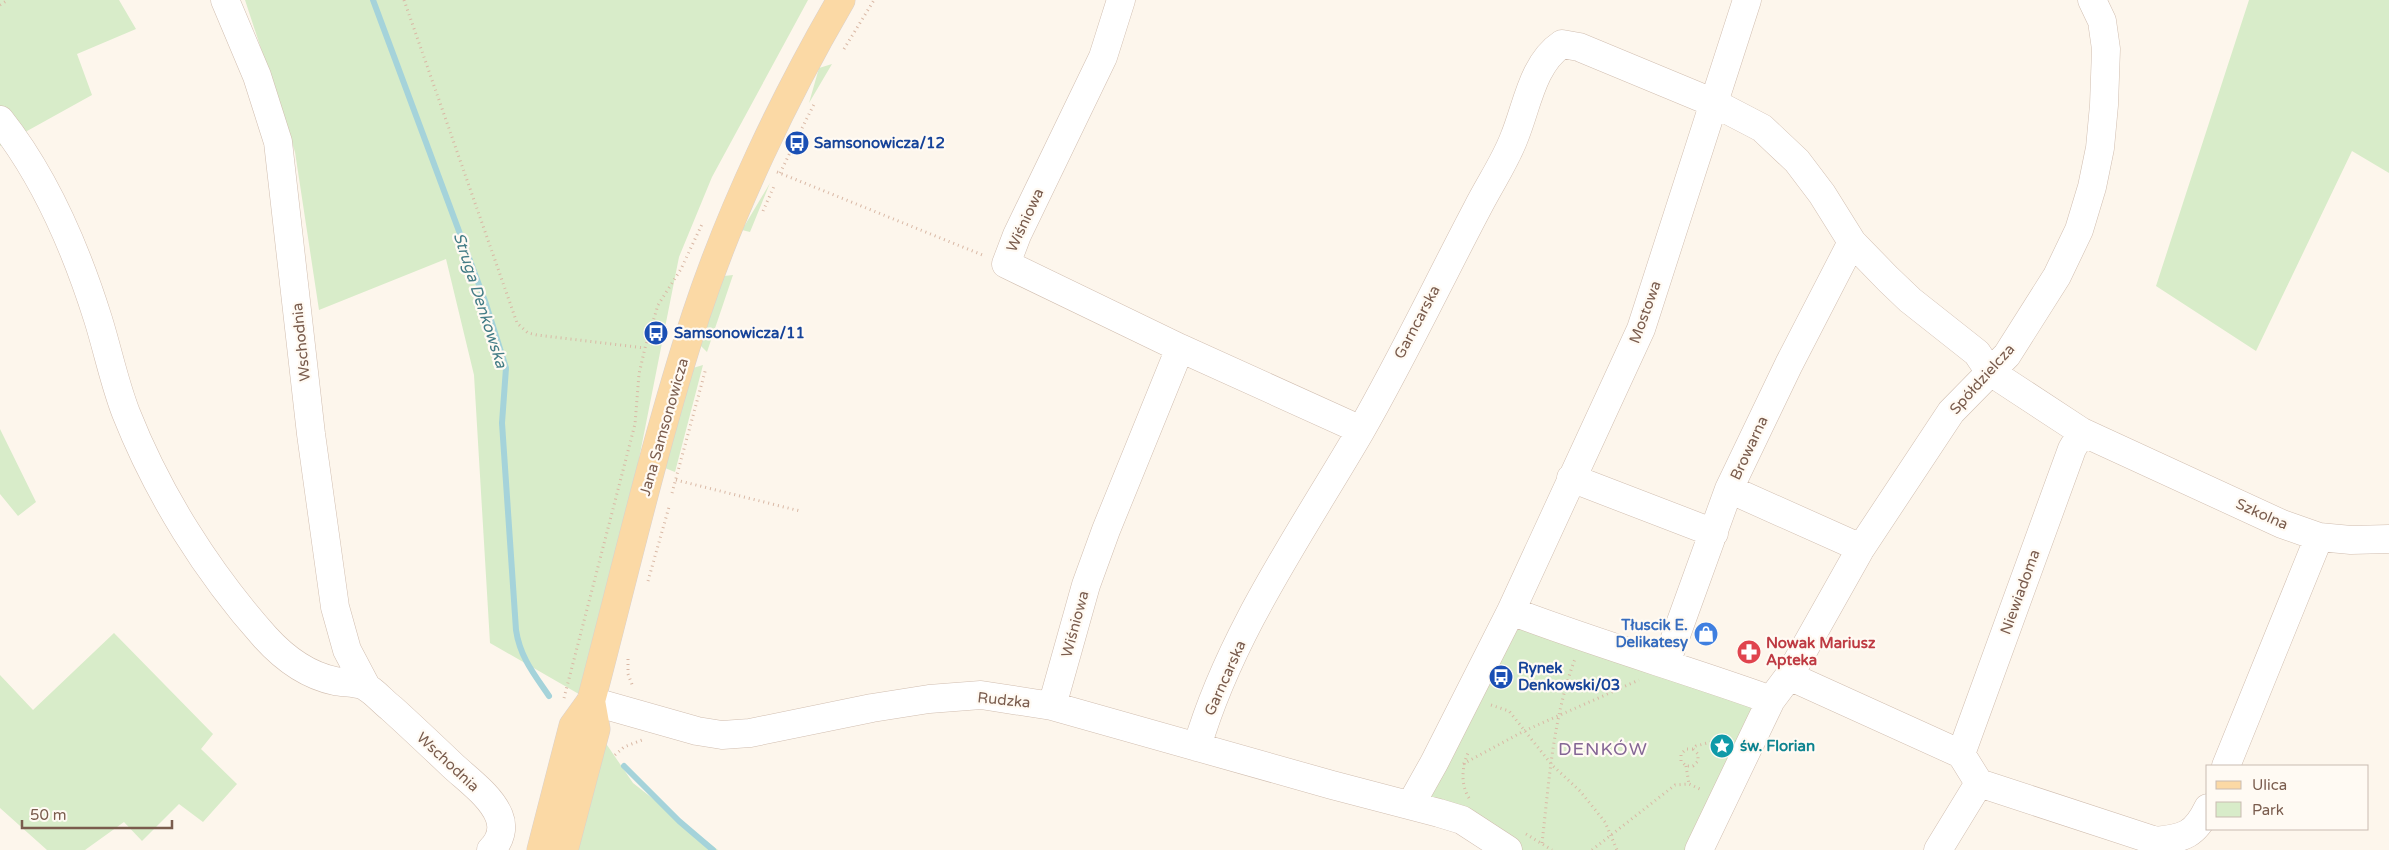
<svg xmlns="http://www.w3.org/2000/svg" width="2389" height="850" font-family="'Varela Round',sans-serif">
  <rect width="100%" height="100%" fill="#fdf6ec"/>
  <!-- green -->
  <path fill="#d8ecc9" d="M0,0H119L136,29L77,54L92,95L0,146Z
    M245,0H808L712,177L679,257L591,701L490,643L474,375L446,259L319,310L295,152Z
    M2249,0H2389V173L2352,151L2256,351L2156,286Z
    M832,64L809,103L819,68Z
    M770,183L750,232L742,230Z
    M733,275L707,352L700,345L724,276Z
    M703,365L675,472L665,468L693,368Z
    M0,429L36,502L18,516L0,494Z
    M1511,611L1771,700L1699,850H1508L1419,790Z
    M114,633L213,734L201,749L237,784L203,822L179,804L142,841L124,822L85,850H47L0,808V675L33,710Z
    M596,729L633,783L718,850H564Z"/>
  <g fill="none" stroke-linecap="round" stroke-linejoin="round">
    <!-- stream -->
    <path stroke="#a5d3da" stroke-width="6" d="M373,0L485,301L506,368L502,423L516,630C520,657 534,674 549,696
      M624,766L679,821L713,850"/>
    <defs>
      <path id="minor" d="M225,0L257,76L278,142L311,434L335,607L347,650L366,686
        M0,120C46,178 76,249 98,319C108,351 114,382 126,413C158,494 207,572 265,637C284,658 306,675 335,681C344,683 358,682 366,687C375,692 383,702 391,708C412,727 432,746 452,765C468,780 491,796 499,816C504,828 500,841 491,850
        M1180,348L1361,430
        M1571,478L1714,533
        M1729,489L1861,548
        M1511,611C1597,644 1685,669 1771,700
        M1666,663L1729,489L1789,364L1852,242
        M1789,676L1961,754
        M591,701L697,731L722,735L750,733L872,708L929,699L981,695L1052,706L1332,785L1439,813L1462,820L1508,850
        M1052,706L1086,585L1106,530L1180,348L1006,264L1017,235L1103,57L1121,0
        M1197,747C1230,634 1301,533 1360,432C1402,359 1438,283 1477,209C1489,185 1505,162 1514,138C1527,107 1532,64 1562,44L1579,47L1714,103L1762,128L1797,161L1822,194L1852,242L1888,279L1910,300L1977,353L1989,371L2082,432L2282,524L2319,537L2351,540L2389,539
        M2226,766L2319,537
        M1979,783L1961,754L2072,449L2082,432
        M1979,783L2156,841C2184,838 2195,835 2208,808
        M1411,804L1434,763L1511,611L1641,329L1747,0
        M1699,850L1771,700L1789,676L1861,548L1951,412L2007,355L2057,276L2079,230L2092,187L2100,148L2104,105L2106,49L2102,21L2092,0
        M1938,850L1979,783"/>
      <path id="major" d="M541,850L573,726L591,701C625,572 655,441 696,315C731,209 785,96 841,0
        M564,850L596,729L591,701"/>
    </defs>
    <!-- minor casing -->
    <use href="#minor" stroke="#d1beb0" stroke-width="29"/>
    <!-- major casing -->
    <use href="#major" stroke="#dad1cd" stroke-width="29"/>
    <!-- path -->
    <path stroke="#d9b8a5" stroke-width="3" stroke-dasharray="1 4" stroke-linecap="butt" d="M404,0L517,323L528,333L537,335L645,348
      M0,5L8,0
      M844,49L874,0
      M777,172L985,256
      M780,173L815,102
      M763,211L775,184
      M676,480L800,511
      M672,493L706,368
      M648,581L669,507
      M628,659V674L633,687
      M564,698L635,424L639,374L645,348L658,305L681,269L703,222
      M1491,705L1509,711L1552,765L1580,791L1605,822L1617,850
      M1693,749H1686L1681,754V761L1686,766H1693L1698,761V754L1693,749L1696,746L1726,738
      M615,755L624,747L642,740
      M1463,764L1524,731L1639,680
      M1686,766L1689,784
      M1469,798C1460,784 1462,765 1469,751
      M1526,834L1552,850
      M1542,843C1549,782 1553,717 1575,659
      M1592,850L1675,785L1689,784L1702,790"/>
    <!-- minor -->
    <use href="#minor" stroke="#fff" stroke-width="28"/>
    <!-- major -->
    <use href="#major" stroke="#fbd9a5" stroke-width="28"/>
  </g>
  <!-- icons -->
  <defs>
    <symbol id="bus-disc" viewBox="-11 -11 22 22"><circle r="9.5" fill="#1a4fb4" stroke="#fffaf3"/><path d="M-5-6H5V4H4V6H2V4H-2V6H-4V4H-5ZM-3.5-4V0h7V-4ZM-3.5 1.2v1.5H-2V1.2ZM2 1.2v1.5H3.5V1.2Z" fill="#fff"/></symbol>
    <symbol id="shop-disc" viewBox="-11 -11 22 22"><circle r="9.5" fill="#3f7fe0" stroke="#fffaf3"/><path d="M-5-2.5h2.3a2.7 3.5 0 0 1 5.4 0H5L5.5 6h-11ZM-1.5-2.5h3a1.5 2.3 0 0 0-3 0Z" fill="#fff"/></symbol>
    <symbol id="pharmacy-disc" viewBox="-11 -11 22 22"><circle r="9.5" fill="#e0444e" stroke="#fffaf3"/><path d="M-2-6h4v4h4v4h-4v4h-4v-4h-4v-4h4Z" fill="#fff"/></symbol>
    <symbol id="sight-disc" viewBox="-11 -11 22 22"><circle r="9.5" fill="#0f9aa8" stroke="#fffaf3"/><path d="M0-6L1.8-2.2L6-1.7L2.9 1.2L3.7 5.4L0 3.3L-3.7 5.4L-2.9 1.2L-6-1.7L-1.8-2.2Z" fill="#fff"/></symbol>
  </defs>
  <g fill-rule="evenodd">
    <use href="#bus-disc" x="783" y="129" width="28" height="28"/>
    <use href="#bus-disc" x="642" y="319" width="28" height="28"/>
    <use href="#shop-disc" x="1692" y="620" width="28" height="28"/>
    <use href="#pharmacy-disc" x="1735" y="638" width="28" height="28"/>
    <use href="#bus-disc" x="1487" y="663" width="28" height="28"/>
    <use href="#sight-disc" x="1708" y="732" width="28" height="28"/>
  </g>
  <g text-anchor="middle" stroke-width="4.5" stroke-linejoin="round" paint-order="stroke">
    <!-- transit labels -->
    <g font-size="15" font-weight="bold" fill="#164399" stroke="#fffaf3" text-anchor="start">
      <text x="814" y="148">Samsonowicza/12</text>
      <text x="674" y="338">Samsonowicza/11</text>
      <text x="1518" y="673">Rynek<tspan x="1518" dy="17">Denkowski/03</tspan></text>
    </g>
    <!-- street labels -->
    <g font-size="15" fill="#7a5c4d" stroke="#fffaf3">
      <text transform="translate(1025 220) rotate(-65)" y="5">Wiśniowa</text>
      <text transform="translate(1645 312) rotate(-70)" y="5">Mostowa</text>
      <text transform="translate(1417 322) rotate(-62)" y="5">Garncarska</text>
      <text transform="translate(301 342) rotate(-96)" y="5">Wschodnia</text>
      <text transform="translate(1982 379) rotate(-48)" y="5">Spółdzielcza</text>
      <text transform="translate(664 427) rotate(-74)" y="5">Jana Samsonowicza</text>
      <text transform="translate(1749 448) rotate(-65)" y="5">Browarna</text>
      <text transform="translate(2262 514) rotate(24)" y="5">Szkolna</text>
      <text transform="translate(2020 592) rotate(-70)" y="5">Niewiadoma</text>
      <text transform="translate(1075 624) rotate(-75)" y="5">Wiśniowa</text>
      <text transform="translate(1225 678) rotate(-66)" y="5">Garncarska</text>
      <text transform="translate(1004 700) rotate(6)" y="5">Rudzka</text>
      <text transform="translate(448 762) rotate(43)" y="5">Wschodnia</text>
    </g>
    <!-- shop labels -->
    <g font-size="15" font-weight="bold" fill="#366cbe" stroke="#fffaf3" text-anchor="end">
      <text x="1688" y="630">Tłuscik E.<tspan x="1688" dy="17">Delikatesy</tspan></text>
    </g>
    <!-- health labels -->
    <g font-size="15" font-weight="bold" fill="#be3a42" stroke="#fffaf3" text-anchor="start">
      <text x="1766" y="648">Nowak Mariusz<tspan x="1766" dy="17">Apteka</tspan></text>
    </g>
    <!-- culture labels -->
    <g font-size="15" font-weight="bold" fill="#0d838f" stroke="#fffaf3" text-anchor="start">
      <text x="1740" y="751">św. Florian</text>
    </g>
    <!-- water labels -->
    <g font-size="16" font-style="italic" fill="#437c86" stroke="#fffaf3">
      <text transform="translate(481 300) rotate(72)" y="6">Struga Denkowska</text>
    </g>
    <!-- quarter labels -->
    <g font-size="18" letter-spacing="1" fill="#846695" stroke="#fffaf3">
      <text x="1603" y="755">DENKÓW</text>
    </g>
  </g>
  <!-- legend -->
  <rect x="2206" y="765" width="162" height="65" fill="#fffaf3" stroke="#cabbb1"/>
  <rect x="2216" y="781" width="25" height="8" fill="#fbd9a5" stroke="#cabbb1"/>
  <text x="2252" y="790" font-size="15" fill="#7a5c4d">Ulica</text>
  <rect x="2216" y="802" width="25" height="15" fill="#d8ecc9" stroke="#cabbb1"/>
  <text x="2252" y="815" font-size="15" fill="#7a5c4d">Park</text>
  <!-- scale -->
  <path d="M22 820v8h150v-8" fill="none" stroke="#7a5c4d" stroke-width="2.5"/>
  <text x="30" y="820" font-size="15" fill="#7a5c4d" stroke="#fffaf3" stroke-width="4" paint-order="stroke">50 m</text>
</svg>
